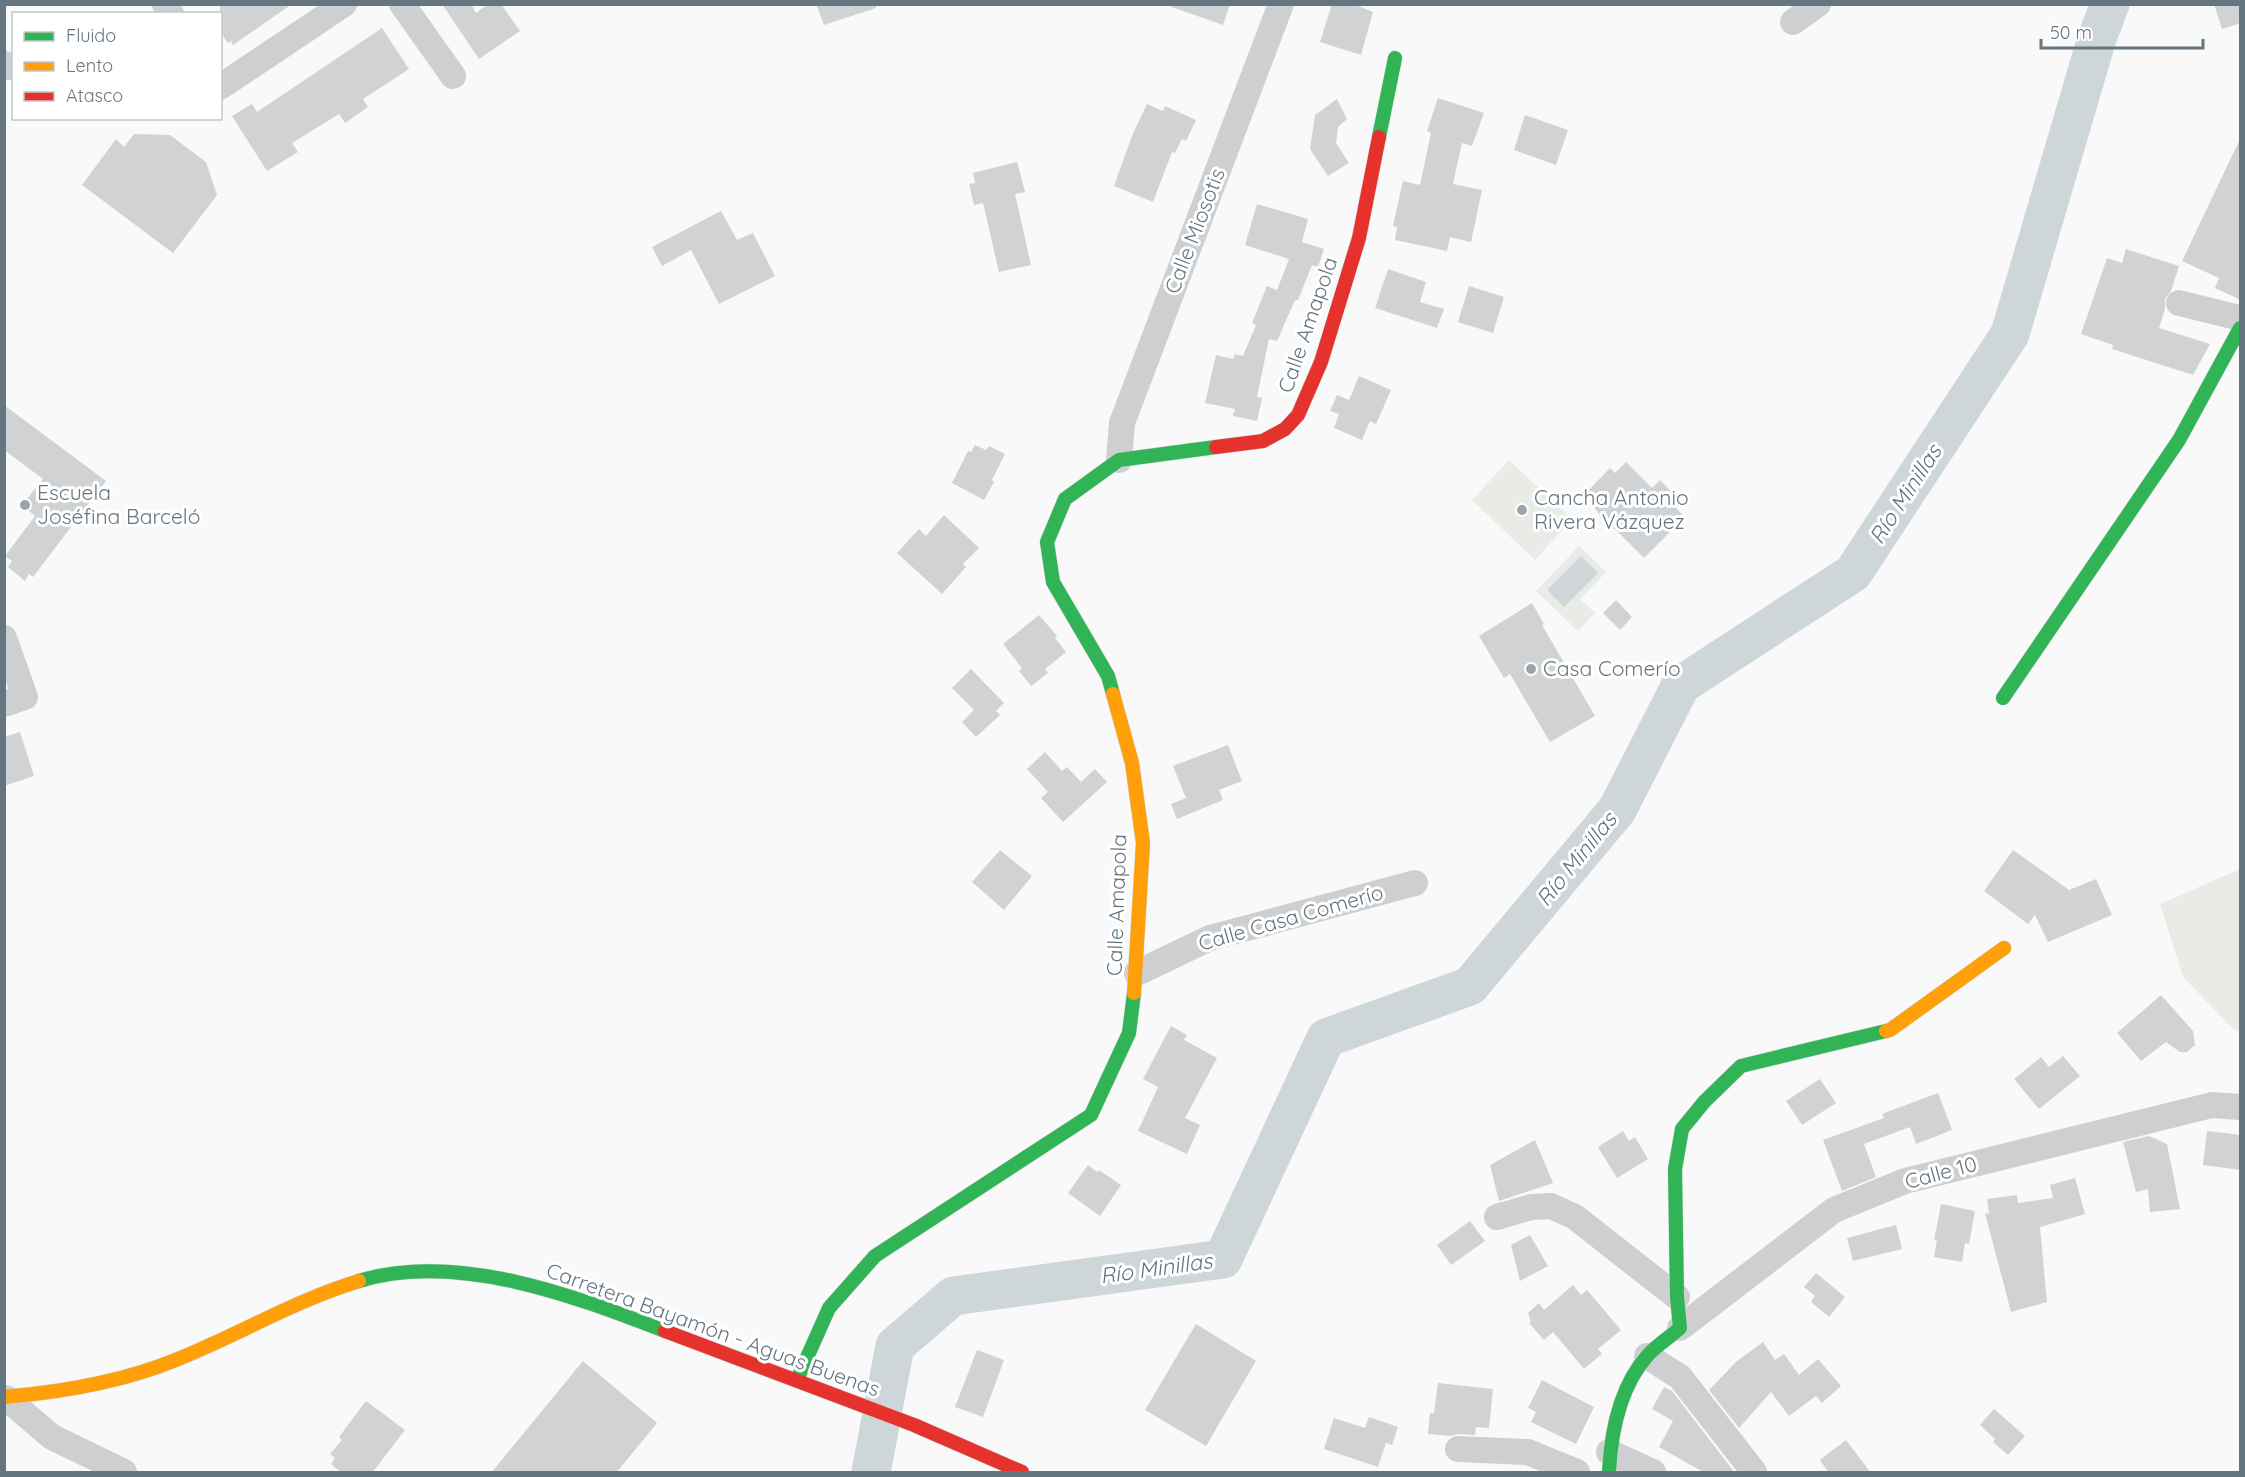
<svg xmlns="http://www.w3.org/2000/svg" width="2245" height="1477" font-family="Quicksand,sans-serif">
  <rect width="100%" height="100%" fill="#f9f9f9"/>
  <!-- green -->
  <path fill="#e8ebe6" d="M1509,460L1572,519L1535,560L1472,500Z
    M1579,546L1606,572L1580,599L1595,613L1578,631L1536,591Z
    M2240,869V1030L2235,1031L2183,977L2160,904Z"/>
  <!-- water -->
  <path fill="#ced6d9" d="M1581,556L1598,573L1564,607L1547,590Z"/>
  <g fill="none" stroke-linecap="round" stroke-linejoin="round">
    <!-- river -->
    <path stroke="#ced6d9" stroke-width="39" d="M871,1472L895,1346L953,1296L1223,1259L1326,1038L1470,986L1617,810L1681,685L1853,573L2010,334L2097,38L2110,4"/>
  </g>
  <!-- building -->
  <path fill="#d0d2d3" d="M220,4H292L233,45L231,41L228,43L220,32Z
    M442,4H471L476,13L488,4H501L520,31L479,59Z
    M816,4H875L876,8L824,25Z
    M1172,4H1230L1223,25L1172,7Z
    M1332,4H1353L1373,12L1361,55L1320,42Z
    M2214,4H2241V23L2222,29Z
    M382,28L409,69L363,99L368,107L345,123L339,114L292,143L298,152L267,171L232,116L252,104L257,112Z
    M1438,98L1484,113L1472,146L1462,143L1453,184L1482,190L1471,242L1450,237L1447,251L1395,240L1397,227L1393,226L1403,181L1420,185L1431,133L1427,131Z
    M1337,99L1347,119L1338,127L1336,143L1349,163L1328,176L1310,149L1315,115Z
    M1147,104L1163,111L1165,106L1196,120L1186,141L1182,139L1175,153L1172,152L1153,202L1114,186L1132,136Z
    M1525,115L1568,130L1556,165L1514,150Z
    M134,134L170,135L206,162L217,195L173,253L82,185L116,139L124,147Z
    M2241,137V300L2215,288L2219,278L2182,261Z
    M1017,162L1025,192L1015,194L1031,265L999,272L983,203L974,205L969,184L975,183L973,173Z
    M1257,204L1308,219L1302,242L1324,249L1318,267L1312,265L1298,300H1295L1277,341L1269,339L1257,397L1262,398L1257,421L1233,416L1235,409L1205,403L1216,355L1233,359L1235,354L1243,356L1256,325L1252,323L1267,286L1277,290L1289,259L1245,245Z
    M721,211L737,240L753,233L775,276L719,304L691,250L662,266L652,247Z
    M2126,249L2179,266L2171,291L2165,299V309L2159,328L2210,344L2193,375L2112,349L2113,345L2081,334L2107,258L2122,263Z
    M1388,269L1426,282L1420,302L1444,309L1437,328L1375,308Z
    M1469,286L1504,297L1493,333L1458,322Z
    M1359,376L1391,390L1376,424L1370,421L1362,440L1334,428L1339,414L1330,411L1337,395L1349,400Z
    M4,405L106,481L33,577L29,574L25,581L8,567L12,561L5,556L35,516L22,505L43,479L4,450Z
    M975,445L986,450L989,446L1005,454L992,480L994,482L984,500L952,483L968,451L971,452Z
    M1626,462L1652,488L1660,480L1676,497L1671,503L1685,517L1644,558L1616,530L1603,524L1598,512L1588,501L1590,499L1585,494L1610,468L1615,473Z
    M944,515L979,548L963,564L966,567L942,594L897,553L919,529L926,536Z
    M1616,600L1632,617L1620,630L1603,613Z
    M1532,603L1544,624L1542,625L1595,716L1550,742L1510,674L1504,678L1479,636Z
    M1039,615L1057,636L1055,638L1066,652L1045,669L1048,673L1031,686L1019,671L1022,668L1003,644Z
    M971,669L1004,703L996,711L1000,715L976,737L962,722L974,710L952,688Z
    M20,732L34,776L4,786V737Z
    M1228,745L1242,781L1219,790L1223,800L1177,819L1171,804L1186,798L1173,766Z
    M1045,752L1062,771L1067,767L1081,782L1095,769L1107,782L1063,822L1041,798L1048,792L1027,769Z
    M1000,850L1032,876L1004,910L972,882Z
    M2013,850L2069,890L2096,879L2112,915L2048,942L2035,915L2028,924L1984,891Z
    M2161,995L2193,1031L2195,1045L2187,1052H2180L2166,1042L2141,1061L2117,1033Z
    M1171,1026L1187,1035L1184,1040L1217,1058L1185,1118L1200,1125L1187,1154L1138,1131L1158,1087L1143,1079Z
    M2063,1056L2080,1076L2039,1109L2014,1079L2041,1057L2049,1067Z
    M1820,1079L1836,1103L1802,1125L1786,1101Z
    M1938,1093L1952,1130L1916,1144L1910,1127L1864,1144L1876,1177L1842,1191L1823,1140L1884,1118L1882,1114Z
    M1623,1131L1629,1141L1635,1137L1648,1159L1617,1178L1598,1147Z
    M2207,1131L2241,1135V1170L2203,1165Z
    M2149,1136L2167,1144L2180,1209L2150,1212L2148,1189L2136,1192L2123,1142Z
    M1535,1140L1553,1183L1499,1201L1490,1165Z
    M1088,1165L1097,1172L1099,1170L1121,1185L1100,1216L1068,1193Z
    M2075,1178L2085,1214L2040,1227L2047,1302L2011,1312L1985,1213L1989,1214L1987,1199L2017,1195L2018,1203L2053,1198L2050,1185Z
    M1941,1204L1975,1211L1969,1244L1965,1243L1962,1262L1934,1257L1937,1239L1934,1240Z
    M1470,1221L1485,1241L1451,1265L1437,1245Z
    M1896,1225L1902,1249L1853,1261L1847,1238Z
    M1530,1235L1548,1266L1520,1281L1511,1245Z
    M1816,1273L1845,1297L1829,1317L1811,1302L1815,1296L1804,1287Z
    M1573,1285L1581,1295L1587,1290L1621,1330L1598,1349L1602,1354L1584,1369L1553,1332L1544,1340L1529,1323L1531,1322L1528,1313L1539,1303L1544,1310Z
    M1196,1324L1256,1361L1206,1446L1145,1410Z
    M1763,1342L1775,1360L1784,1354L1799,1375L1818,1359L1841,1386L1822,1403L1816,1396L1789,1416L1771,1392L1739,1428L1709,1390L1737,1361Z
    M977,1350L1004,1360L983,1417L955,1407Z
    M583,1361L657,1423L616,1473H491Z
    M1542,1380L1594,1407L1576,1444L1531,1422L1536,1412L1528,1408Z
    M1438,1383L1493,1389L1489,1428L1476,1427L1475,1435L1459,1434L1450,1436L1428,1434L1430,1413H1434Z
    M1664,1387L1672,1391L1735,1473H1705L1659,1447L1673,1421L1652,1409Z
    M366,1401L405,1430L372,1473H342L331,1464L335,1458L330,1454L342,1440L339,1437Z
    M1994,1409L2025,1436L2008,1455L1993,1442L1995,1439L1980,1425Z
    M1369,1417L1398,1427L1392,1445L1386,1443L1378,1467L1324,1449L1334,1418L1365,1428Z
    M1846,1440L1871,1473H1829L1820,1460Z"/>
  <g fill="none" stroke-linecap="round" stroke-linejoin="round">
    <defs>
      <path id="fast" d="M1379,137L1395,58
        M1113,694L1108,676L1053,582L1047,542L1065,499L1119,460L1216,447
        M2003,698L2179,440L2240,328
        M359,1281C457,1251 574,1296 665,1331
        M797,1380L829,1308L875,1256L1091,1115L1129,1033L1134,993
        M1609,1472C1611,1432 1620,1386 1648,1355C1657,1345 1670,1337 1680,1328L1677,1297L1675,1169L1682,1129L1704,1102L1741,1066L1886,1031"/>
      <path id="slow" d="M1113,694L1132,763L1143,843L1134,993
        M1886,1031L1890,1030L2004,948
        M4,1397C63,1392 123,1382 178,1359C238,1335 296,1300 359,1281"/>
      <path id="jam" d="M1216,447L1263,441L1285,429L1298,415L1321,362L1359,238L1379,137
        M665,1331L914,1425L1022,1472"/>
    </defs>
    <!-- fast casing -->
    <use href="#fast" stroke="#d5d6d7" stroke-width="15"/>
    <!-- slow casing -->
    <use href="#slow" stroke="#d5d6d7" stroke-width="15"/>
    <!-- jam casing -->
    <use href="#jam" stroke="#d5d6d7" stroke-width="15"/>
    <!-- street -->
    <path stroke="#cecfd0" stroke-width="26" d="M165,4L171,14
      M402,4L453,76
      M1793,22L1818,4
      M4,64L10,67
      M220,87L344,4
      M2179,303L2240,318
      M1119,460L1122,423L1281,4
      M4,638L25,697L4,704
      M1137,973L1210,938L1415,883
      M1497,1217L1531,1207L1551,1206L1575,1217L1677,1297
      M1680,1328L1834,1210L1905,1181L2212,1105L2240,1107
      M1647,1356L1680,1377L1754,1472
      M6,1398L52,1437L124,1472
      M1458,1449L1528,1452L1577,1472
      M1609,1452L1653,1472"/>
    <!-- fast -->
    <use href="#fast" stroke="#30b455" stroke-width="14"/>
    <!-- slow -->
    <use href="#slow" stroke="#ff9f0a" stroke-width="14"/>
    <!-- jam -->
    <use href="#jam" stroke="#e5322d" stroke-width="14"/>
  </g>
  <!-- markers -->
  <g fill="#99a4ac" stroke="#fff" stroke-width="2">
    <circle cx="25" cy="505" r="6"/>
    <circle cx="1522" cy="510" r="6"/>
    <circle cx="1531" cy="669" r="6"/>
  </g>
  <g text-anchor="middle" stroke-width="6" stroke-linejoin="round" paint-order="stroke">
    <!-- street labels -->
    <g font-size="21" fill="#657683" stroke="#fff">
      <text transform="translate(1195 231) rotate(-69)" y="7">Calle Miosotis</text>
      <text transform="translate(1308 325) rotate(-71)" y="7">Calle Amapola</text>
      <text transform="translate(1117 905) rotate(-88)" y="7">Calle Amapola</text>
      <text transform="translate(1291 918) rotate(-16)" y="7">Calle Casa Comerío</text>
      <text transform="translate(1941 1173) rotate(-15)" y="7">Calle 10</text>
      <text transform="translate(713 1330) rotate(20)" y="7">Carretera Bayamón - Aguas Buenas</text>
    </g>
    <!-- poi labels -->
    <g font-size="21" fill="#657683" stroke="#fff" text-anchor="start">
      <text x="37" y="500">Escuela<tspan x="37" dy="24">Joséfina Barceló</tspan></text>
      <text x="1534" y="505">Cancha Antonio<tspan x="1534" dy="24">Rivera Vázquez</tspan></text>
      <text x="1543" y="676">Casa Comerío</text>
    </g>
    <!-- water labels -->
    <g font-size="22" font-style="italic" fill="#60757c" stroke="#fff">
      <text transform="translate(1905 494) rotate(-57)" y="8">Río Minillas</text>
      <text transform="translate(1576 859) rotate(-51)" y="8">Río Minillas</text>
      <text transform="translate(1156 1268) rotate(-8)" y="8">Río Minillas</text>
    </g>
  </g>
  <!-- border -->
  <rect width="2245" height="1477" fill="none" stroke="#657683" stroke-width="12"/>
  <!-- legend -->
  <rect x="12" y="12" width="210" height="108" fill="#ffffff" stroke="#c1c8cd" stroke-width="1.5"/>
  <rect x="24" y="32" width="30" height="9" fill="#30b455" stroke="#c1c8cd" stroke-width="1.5"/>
  <text x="66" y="42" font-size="18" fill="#657683">Fluido</text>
  <rect x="24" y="62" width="30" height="9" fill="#ff9f0a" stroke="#c1c8cd" stroke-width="1.5"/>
  <text x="66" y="72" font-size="18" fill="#657683">Lento</text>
  <rect x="24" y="92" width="30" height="9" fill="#e5322d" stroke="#c1c8cd" stroke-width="1.5"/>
  <text x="66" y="102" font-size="18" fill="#657683">Atasco</text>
  <!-- scale -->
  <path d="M2041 39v9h162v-9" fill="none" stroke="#657683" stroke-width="3"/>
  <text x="2050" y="39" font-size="18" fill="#657683" stroke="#ffffff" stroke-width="4.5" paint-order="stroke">50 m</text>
</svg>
